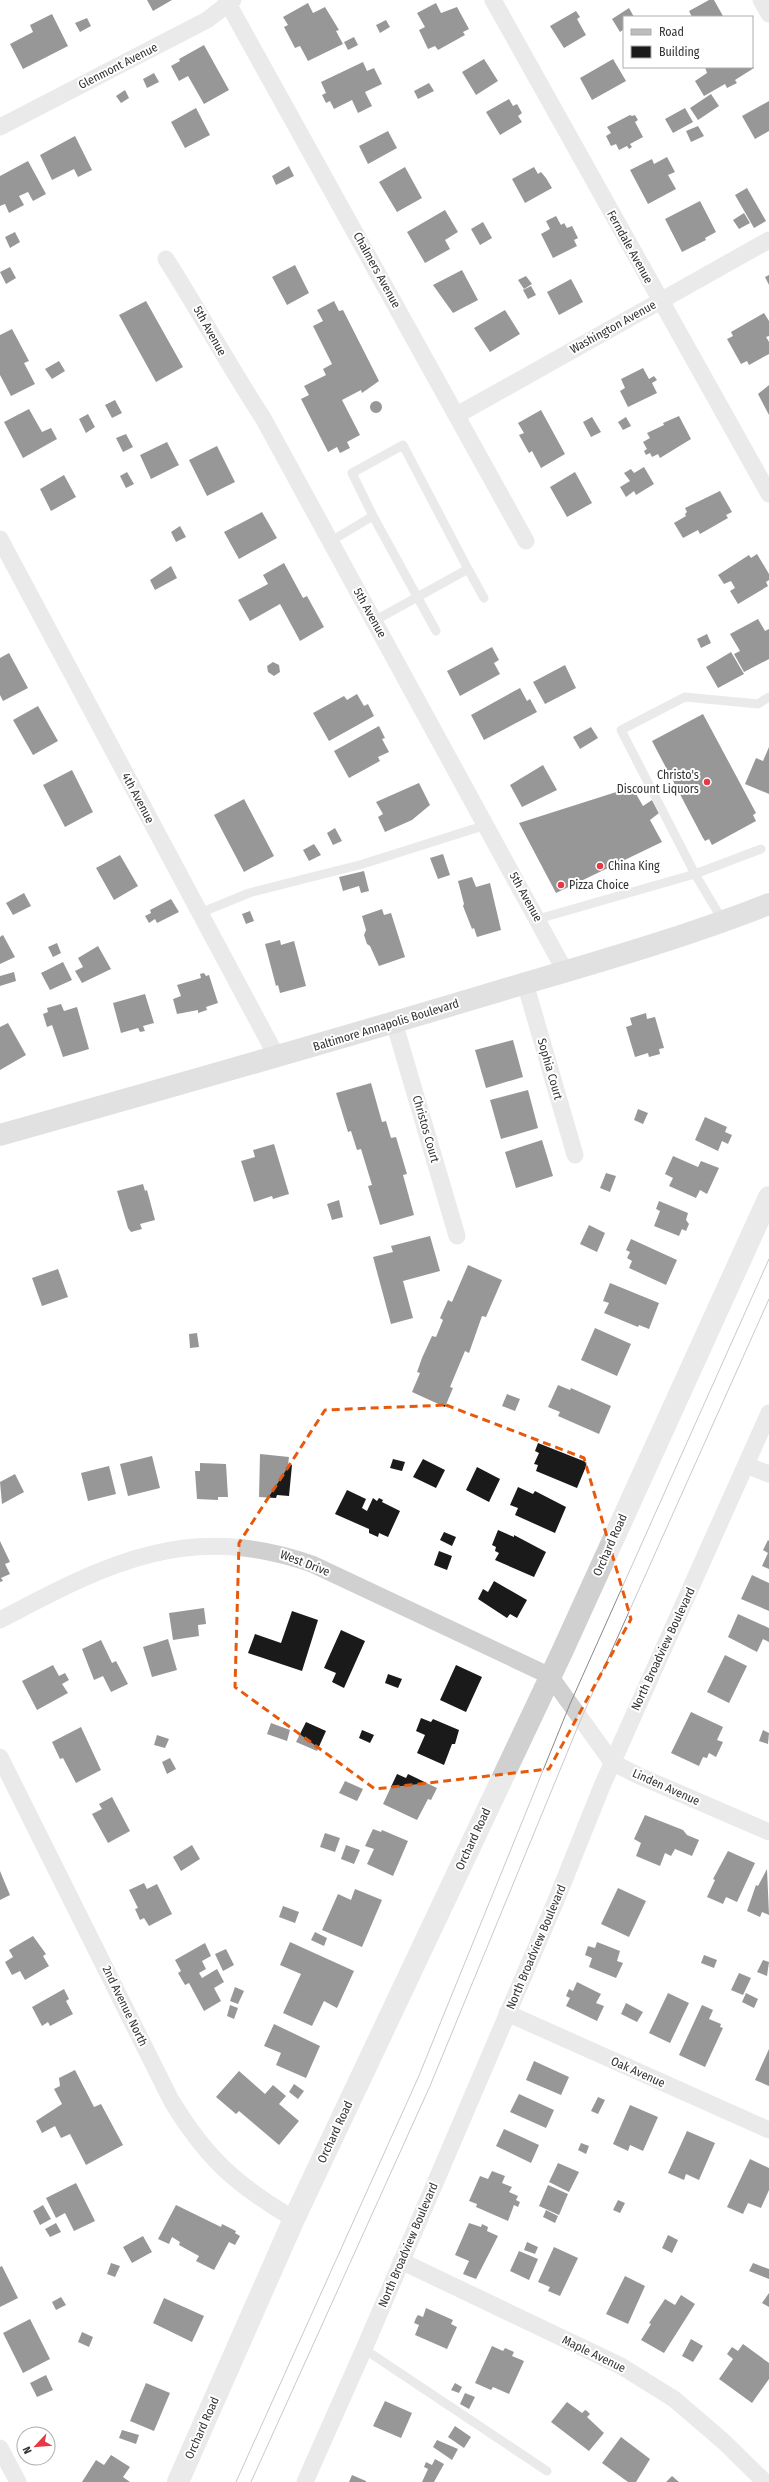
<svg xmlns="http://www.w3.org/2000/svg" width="769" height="2482" font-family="'Fira Sans Condensed',sans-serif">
  <rect width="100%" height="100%" fill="#fff"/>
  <!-- building -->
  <path fill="#1a1a1a" d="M147,0H172L153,11Z
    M709,0H714L723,16L692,17L689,11Z
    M308,3L313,13L325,7L339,30L336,31L343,44L308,61L300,46L295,48L284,27L288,25L283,17Z
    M436,3L441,13L457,7L469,29L463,32L465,35L438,50L435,46L428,49L419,30L425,27L417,13Z
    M629,8L634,17H624V29L620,32L612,19Z
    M576,11L580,17L577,19L586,35L564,48L550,26Z
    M52,14L68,46L23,69L10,44L33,32L30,25Z
    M87,18L91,26L80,32L75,23Z
    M386,20L390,27L380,33L376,25Z
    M354,37L358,45L348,50L344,42Z
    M204,45L229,90L204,104L188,76L179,81L171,66L180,61L179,59Z
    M484,59L498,81L476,95L462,72Z
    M613,59L626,81L592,100L580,78Z
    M363,62L367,71L374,68L382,84L365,92L372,106L358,113L352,100L334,109L330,101L326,103L322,95L326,93L321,82Z
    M705,67H753L754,68L735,80L737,83L727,88L725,84L704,96L695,81L707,73Z
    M154,73L159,82L147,88L143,79Z
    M429,83L434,91L418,99L414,91Z
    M125,90L129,98L121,103L116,96Z
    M711,94L719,106L698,120L690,108Z
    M509,99L513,106L517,104L522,113L518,116L522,122L500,135L486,112Z
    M769,101V131L755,139L742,116Z
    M196,108L210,135L185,148L171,122Z
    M685,108L693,122L673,133L665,119Z
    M630,115L632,116L635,115L638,120L635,122L643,137L630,144L632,147L629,149L627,146L619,150L616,144L611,146L606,136L611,133L607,127Z
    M698,126L704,136L691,142L686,131Z
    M388,131L397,148L368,164L359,146Z
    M75,136L92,170L78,177L74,169L52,180L40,155Z
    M667,157L675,172L668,175L676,189L648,204L630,170L652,159L654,164Z
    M28,161L46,194L33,201L28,192L19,196L24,205L9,213L5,204L0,206V176Z
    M289,166L294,176L276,185L272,176Z
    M405,167L422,198L397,212L379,182Z
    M534,167L538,174L541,172L546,178L552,188L525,203L512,179Z
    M747,188L766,221L754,228L735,195Z
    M700,201L716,232L705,238L706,240L682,252L665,219Z
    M445,210L458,232L445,240L450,249L425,263L407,232Z
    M744,213L750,223L739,229L733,220Z
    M556,216L561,225L564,223L567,228L572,226L578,238L574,240L577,246L553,258L541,234L550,229L546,221Z
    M483,222L492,238L480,245L471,229Z
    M15,232L20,242L10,248L5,237Z
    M295,265L309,293L287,305L272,277Z
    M10,267L16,278L6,284L0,272Z
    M462,270L478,300L453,313L433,285Z
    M769,275V285L765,277Z
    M526,276L532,284L524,289L518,280Z
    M571,279L583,302L559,315L547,292Z
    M531,286L536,295L528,299L523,290Z
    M146,301L183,367L156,382L119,315Z
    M334,301L339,311L343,310L379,381L362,393L361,390L342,400L360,435L347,442L350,448L340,453L337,447L328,452L301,399L309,395L304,386L326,375L323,369L332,364L313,326L323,321L317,310Z
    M505,310L520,334L490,352L474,328Z
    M764,313L769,321V336L766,337L769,342V354L749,365L747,361L741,364L727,339L733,336L731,332Z
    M12,329L29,361L24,363L35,384L11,396L0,375V335Z
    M59,361L65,371L52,379L45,369Z
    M643,368L649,379L654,376L657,380L652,383L657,393L628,407L620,391L625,388L621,379Z
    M769,385V415L758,394Z
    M115,400L122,413L112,418L105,405Z
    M370 407a6 6 0 1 1 12 0a6 6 0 1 1-12 0Z
    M29,409L42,432L51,428L57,439L23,458L4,422Z
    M541,410L565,454L541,468L532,451L529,453L519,435L524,433L518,423Z
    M88,414L95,427L86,433L79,419Z
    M679,416L691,439L660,458L658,454L652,457L650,453L646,455L644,451L647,449L643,442L650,438L647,433L664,425L663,423Z
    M592,417L601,432L591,437L583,422Z
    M626,417L631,426L623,430L618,422Z
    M126,434L133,447L123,452L116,438Z
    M167,442L179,465L151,479L140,455Z
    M217,446L235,482L207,496L189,460Z
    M644,467L654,484L636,495L634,491L626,497L620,487L630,481L624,473L631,469L634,473Z
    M127,472L134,484L126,488L120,476Z
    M575,472L592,503L567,517L550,487Z
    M64,475L76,497L51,511L40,489Z
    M720,491L732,512L726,515L728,518L700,534L698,530L683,538L674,523L686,516L685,514L687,512L685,508Z
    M262,512L277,538L239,559L224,532Z
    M180,526L186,537L176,542L171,532Z
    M757,554L769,574V580L766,582L768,586L738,604L730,591L735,588L731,581L724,584L718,575L749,555L751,558Z
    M284,563L303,598L307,596L324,627L300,641L280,604L250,621L238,600L268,584L263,575Z
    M171,566L177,578L155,590L150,580Z
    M758,619L765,631L769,629V659L744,672L734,654L740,651L730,634Z
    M707,634L711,643L701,648L697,639Z
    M492,647L499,660L494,663L500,674L460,696L447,671Z
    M731,652L744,674L718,688L706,667Z
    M9,653L28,688L3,701L0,695V658Z
    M273,662L279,665L280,672L274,676L268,672L267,666Z
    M565,665L576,688L545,704L533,682Z
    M520,688L527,701L530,699L537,712L484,740L471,715Z
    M357,694L364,706L368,704L374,716L329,741L313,713L344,696L347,700Z
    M38,706L58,741L33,755L13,720Z
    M703,714L756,813L753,815L756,821L712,845L709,839L705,841L703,838L652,741Z
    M379,726L385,738L382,739L389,752L378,757L380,761L349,778L334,751Z
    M591,727L598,738L580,749L573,737Z
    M769,747V794L745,784L756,758L763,761Z
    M543,765L557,790L522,807L510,785Z
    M72,770L93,812L65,827L43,785Z
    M419,783L430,805L412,820L385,832L378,817L383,814L376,802Z
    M632,787L643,806L652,800L659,813L650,820L662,842L556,893L519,823Z
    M244,799L274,856L244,872L214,815Z
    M335,828L342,841L333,845L327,833Z
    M314,844L321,855L309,861L303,850Z
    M443,854L450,875L438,879L430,858Z
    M120,855L138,886L114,900L96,868Z
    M364,871L369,891L361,893L359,886L343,891L339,877Z
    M472,877L476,887L490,883L501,930L477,937L474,928L472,929L463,906L464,904L458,881Z
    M24,893L31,906L13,915L6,903Z
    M171,899L179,912L157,923L155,919L149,923L145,916L151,913L150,910Z
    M382,909L384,915L391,913L405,957L379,966L370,946L367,944L364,935L366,930L362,916Z
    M250,911L254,921L246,924L242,914Z
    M3,935L15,957L0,964V937Z
    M280,940L281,945L294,941L306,986L280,993L278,985L276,986L265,944Z
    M57,943L61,953L53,957L48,947Z
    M98,946L111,969L82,983L75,971L83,967L78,958Z
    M63,962L72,980L50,990L41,973Z
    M14,972L16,981L0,986V976Z
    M204,973L206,976L209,975L218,1003L206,1007L207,1010L198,1013V1010L177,1014L173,999L181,996L177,985L201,978L200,974Z
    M145,994L154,1023L143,1026L145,1031L140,1032L138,1028L121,1033L113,1003Z
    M61,1004L64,1011L77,1007L89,1049L63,1057L52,1025L47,1027L43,1014L48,1012L47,1008Z
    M646,1013L647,1019L655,1017L664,1048L659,1049L660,1054L649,1057L648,1053L635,1057L626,1027L632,1025L630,1018Z
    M8,1023L26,1055L0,1070V1027Z
    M513,1040L523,1077L486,1088L475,1050Z
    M371,1083L382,1122L386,1121L391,1138L396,1137L407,1174L403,1175L414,1215L380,1225L368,1186L372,1185L361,1149L357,1150L351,1131L348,1132L336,1093Z
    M528,1090L538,1128L501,1139L490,1100Z
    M638,1109L648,1113L643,1124L634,1120Z
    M705,1117L727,1127L725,1132L732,1135L728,1144L722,1141L718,1151L695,1140Z
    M542,1140L553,1176L516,1188L505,1152Z
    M274,1144L289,1194L273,1199L272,1196L254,1202L241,1161L255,1157L253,1150Z
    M673,1156L698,1167L701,1161L719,1168L707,1194L700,1190L696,1198L669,1186L673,1178L665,1174Z
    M606,1173L616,1176L610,1192L600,1188Z
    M143,1184L145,1191L147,1190L155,1220L140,1224L142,1229L131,1232L128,1228L117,1191Z
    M339,1200L343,1217L332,1220L327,1204Z
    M659,1201L688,1213L686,1220L689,1224L686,1231L682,1229L679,1236L654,1226L660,1211L656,1209Z
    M589,1225L605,1233L597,1252L580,1244Z
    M430,1236L440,1271L403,1281L413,1318L391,1324L373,1257L393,1252L391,1246Z
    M631,1239L677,1260L666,1285L629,1268L632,1261L627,1258L630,1252L626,1250Z
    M468,1265L502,1280L486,1317L482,1316L469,1353L465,1351L450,1387L453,1388L445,1407L412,1392L420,1373L417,1372L422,1358L432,1336L436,1337L443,1320L440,1318L448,1300L452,1302Z
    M58,1269L68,1297L42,1306L32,1278Z
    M610,1283L659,1303L649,1329L639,1325L638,1327L604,1313L609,1303L603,1301Z
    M595,1328L631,1344L617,1376L581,1360Z
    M197,1333L199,1347L190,1348L189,1334Z
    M558,1385L570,1390L571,1388L611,1406L599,1434L558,1416L560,1412L548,1407Z
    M507,1394L520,1399L515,1411L502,1406Z
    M538,1443L586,1462L587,1464L577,1488L536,1471L538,1465L534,1464L539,1453L535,1451Z
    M260,1454L289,1457L288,1465H292L289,1496L277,1495L276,1498L259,1497Z
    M152,1456L160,1488L128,1496L120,1464Z
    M393,1459L405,1462L402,1471L390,1468Z
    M423,1459L445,1470L436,1488L413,1477Z
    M200,1463L226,1464L228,1497H218V1500L197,1499L195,1471H200Z
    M109,1466L116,1494L88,1501L81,1473Z
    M477,1467L500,1479L489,1502L466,1490Z
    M15,1474L24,1492L2,1504L0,1482Z
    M518,1487L533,1494L535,1491L566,1507L555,1533L515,1515L518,1508L510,1505Z
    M347,1490L366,1499L362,1508L367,1511L373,1498L377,1501L379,1498L383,1500L382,1502L400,1511L388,1537L379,1533L378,1537L369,1533V1529L335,1514Z
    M498,1530L514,1537V1535L546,1552L534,1577L495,1560L499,1553L495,1551L496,1547L492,1545Z
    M444,1532L456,1537L452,1546L440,1540Z
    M768,1540L769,1541V1569L762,1566L768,1553L763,1550Z
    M0,1541L10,1562L5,1564L10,1574L1,1578L3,1581L0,1582Z
    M439,1551L452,1556L447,1570L434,1565Z
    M752,1575L769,1583V1611L741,1599Z
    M494,1581L527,1600L517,1618L510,1614L507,1618L478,1599L483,1589L488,1592Z
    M204,1608L206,1624L198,1625L199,1636L173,1640L169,1613Z
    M292,1611L318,1620L302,1671L248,1653L255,1634L281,1643Z
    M738,1614L769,1628V1642L763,1639L757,1652L728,1637Z
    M341,1630L365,1641L344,1688L332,1682L336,1673L324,1668Z
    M168,1639L177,1670L152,1677L143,1647Z
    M101,1640L112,1663L116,1661L128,1684L111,1692L103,1676L94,1680L82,1649Z
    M725,1655L747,1666L729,1703L707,1692Z
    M53,1665L59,1676L65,1673L69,1680L62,1684L68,1693L37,1710L22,1681Z
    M456,1665L482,1677L466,1712L440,1700Z
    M388,1674L402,1679L398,1688L385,1683Z
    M691,1712L723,1727L717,1740L723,1742L716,1757L709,1753L707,1758L703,1757L699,1766L671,1753Z
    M421,1718L431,1722L433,1719L459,1730L455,1744H452L444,1765L417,1753L425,1735L416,1731Z
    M306,1722L326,1731L317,1751L296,1742Z
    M271,1723L290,1730L287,1741L267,1734Z
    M81,1727L101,1770L76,1783L63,1758L60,1759L52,1742Z
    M362,1730L374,1735L370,1743L359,1738Z
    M763,1730L769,1733L768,1744L759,1741Z
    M157,1735L169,1739L165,1748L154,1745Z
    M170,1758L176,1769L167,1774L162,1762Z
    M397,1774L406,1778L408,1774L437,1788L431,1800L428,1799L417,1820L383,1804Z
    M345,1781L363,1789L357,1801L339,1793Z
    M112,1797L130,1831L108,1843L92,1814L102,1809L99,1804Z
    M645,1815L683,1830L687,1835L699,1840L692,1856L675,1849L671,1856L665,1853L660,1866L636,1856L641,1843L634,1839Z
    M373,1829L381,1832L382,1830L408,1841L393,1876L367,1864L374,1849L365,1846Z
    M325,1833L340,1838L335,1852L320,1847Z
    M192,1845L200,1859L181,1871L173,1857Z
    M346,1845L360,1850L354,1864L341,1859Z
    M728,1851L755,1863L737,1902L726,1897L723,1904L707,1897L715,1880L713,1879Z
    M767,1869L769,1915L762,1912L760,1917L747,1911L756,1885L758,1886Z
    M0,1871L10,1895L0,1900Z
    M144,1883L147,1889L157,1884L172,1914L149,1926L144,1918L140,1920L135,1909L138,1908L129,1890Z
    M618,1888L646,1901L629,1937L601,1924Z
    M355,1889L382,1900L362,1947L322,1930L338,1894L351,1900Z
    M283,1906L299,1912L295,1923L279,1917Z
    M315,1932L327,1938L324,1946L311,1940Z
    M33,1936L46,1954L43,1956L49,1966L25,1980L20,1971L12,1975L5,1962L13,1957L9,1950Z
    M290,1942L354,1971L337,2008L324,2001L312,2026L283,2013L301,1974L280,1965Z
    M597,1942L620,1951L617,1961L623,1963L616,1978L589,1967L592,1958L585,1955L588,1946L595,1948Z
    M205,1943L211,1956L202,1961L206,1969L199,1973L202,1978L217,1969L224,1982L214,1988L221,2001L204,2011L189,1983L185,1985L178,1973L181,1971L175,1960Z
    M226,1949L234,1965L223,1971L215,1954Z
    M704,1955L717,1960L714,1968L701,1963Z
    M763,1960L769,1962L767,1976L757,1972Z
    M739,1973L751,1978L743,1995L731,1990Z
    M577,1982L601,1994L596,2003L604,2006L597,2021L566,2006L570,1998L566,1996L569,1989L573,1991Z
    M235,1987L244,1991L238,2004L230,2001Z
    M64,1989L69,1999L66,2001L73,2014L50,2026L48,2022L42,2026L32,2007Z
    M668,1993L689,2003L670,2043L649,2033Z
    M746,1993L758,1999L754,2008L742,2002Z
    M626,2003L643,2012L637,2022L621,2014Z
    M230,2005L238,2008L234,2019L227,2016Z
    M702,2005L713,2010L709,2019L721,2024L720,2027L723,2028L705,2067L679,2055Z
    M274,2024L320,2046L306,2078L276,2065L281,2053L264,2046Z
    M769,2049V2086L755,2080Z
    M534,2061L569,2077L561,2095L526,2080Z
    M75,2070L94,2107L101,2104L123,2145L86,2165L70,2134L61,2138L55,2126L42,2133L36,2121L62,2104L54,2089L60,2086L59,2078Z
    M239,2071L265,2094L273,2085L286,2096L279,2104L299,2121L279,2145L239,2111L236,2114L216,2097Z
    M294,2084L304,2091L298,2099L289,2092Z
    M519,2094L554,2110L546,2128L510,2112Z
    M598,2097L605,2100L598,2114L591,2111Z
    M630,2105L658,2117L643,2151L630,2145L628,2151L613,2144Z
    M504,2129L539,2145L531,2163L496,2146Z
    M687,2131L715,2143L699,2180L686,2174L684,2180L668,2173Z
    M581,2143L589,2146L586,2154L578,2150Z
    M750,2159L769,2168V2190L761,2208L748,2203L743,2214L727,2207Z
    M558,2163L579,2172L569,2192L549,2182Z
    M492,2171L505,2176L502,2183L512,2187L509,2192L518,2196L516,2200L520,2202L518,2207L514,2205L508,2221L476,2207L477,2204L469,2201L480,2176L488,2179Z
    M76,2183L95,2221L74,2231L65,2213L56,2218L46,2198Z
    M548,2185L568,2194L559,2215L539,2206Z
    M618,2200L625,2203L620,2213L613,2210Z
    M43,2205L51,2219L40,2225L33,2211Z
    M176,2205L221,2227L222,2224L236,2231L235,2233L240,2236L235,2245L229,2242L214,2270L196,2261L199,2256L179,2245L180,2242L172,2237L169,2244L158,2239Z
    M546,2210L558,2216L555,2223L543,2217Z
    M56,2223L61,2232L50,2237L45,2229Z
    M469,2223L481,2227L482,2224L488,2227L487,2231L498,2236L476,2279L463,2274L469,2261L455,2255Z
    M668,2235L678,2240L672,2253L662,2248Z
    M143,2236L152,2252L132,2263L123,2247Z
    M527,2242L538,2247L535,2254L524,2250Z
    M554,2247L578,2258L560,2296L548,2291L550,2287L538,2282Z
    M519,2251L538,2259L529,2280L510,2271Z
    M111,2263L120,2266L115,2277L107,2274Z
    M753,2263L769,2269V2279L749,2271Z
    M2,2266L18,2298L0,2307V2267Z
    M625,2276L645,2286L628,2324L606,2314Z
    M769,2293V2307L762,2303Z
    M681,2295L695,2304L664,2353L641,2340L651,2324L649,2323L665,2299L675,2305Z
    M61,2297L66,2305L56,2310L52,2302Z
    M164,2298L204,2316L192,2342L153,2323Z
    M426,2308L453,2320L451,2324L457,2327L447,2349L415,2335L419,2325L414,2323L416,2318L418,2315L423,2317Z
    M30,2319L50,2359L23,2373L3,2333Z
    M82,2332L93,2337L89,2347L78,2342Z
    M691,2339L703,2346L693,2362L682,2356Z
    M743,2344L769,2363V2379L752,2403L719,2379L733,2359L727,2354L732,2347L738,2351Z
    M492,2346L503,2351L505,2348L514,2352L512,2356L524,2361L509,2394L493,2387L491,2390L475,2383Z
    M46,2375L53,2390L37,2397L30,2383Z
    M146,2383L170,2393L154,2431L130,2421Z
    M455,2383L462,2387L459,2393L451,2390Z
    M465,2393L475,2397L469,2409L460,2404Z
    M385,2401L412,2413L401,2438L373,2426Z
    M567,2402L582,2413L585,2410L587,2411L590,2414L587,2417L604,2433L589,2451L551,2422Z
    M455,2426L471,2437L464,2448L448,2437Z
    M122,2430L139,2435L136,2444L119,2438Z
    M621,2437L650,2459L636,2482H628L602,2463Z
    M437,2440L458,2449L452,2460L433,2447Z
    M111,2455L130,2467L123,2477L130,2482H82L96,2460L104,2465Z
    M435,2459L444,2464L434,2482H422L428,2469L424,2467L426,2462L432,2465Z
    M352,2475L366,2481V2482H349Z
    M672,2476L679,2482H666Z"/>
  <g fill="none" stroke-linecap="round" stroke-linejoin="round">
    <!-- service -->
    <path stroke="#d0d0d0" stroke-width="9" d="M373,516L436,631
      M331,541L373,516L352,473L403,445L468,569L374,621
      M468,569L484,598
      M761,849L695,874L621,730L685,697L758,704L769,697
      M200,913L249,893L363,864L486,825
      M538,919L695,874L723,921
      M364,2349L547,2471"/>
    <!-- minor -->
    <path stroke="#d0d0d0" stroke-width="17" d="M226,0L526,541
      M493,0L769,494
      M761,0L769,14
      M0,127L207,20L233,0
      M166,259C199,311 229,366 263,418L565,971
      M457,415L769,240
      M0,539L277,1057
      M525,983L575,1155
      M394,1022L457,1236
      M746,1465L769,1474
      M0,1620C107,1563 189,1521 312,1564L550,1676L612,1762L637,1775L769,1832
      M0,1757L171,2100C206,2158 236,2185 294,2219
      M507,2013L769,2130
      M401,2261L621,2366L674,2399L723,2441L765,2482
      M0,2448L18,2482
      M305,2482L364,2349L555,1903L602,1786L769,1413"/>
    <!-- tertiary -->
    <path stroke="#d0d0d0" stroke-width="22" d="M178,2482L294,2219L562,1652L769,1197"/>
    <!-- secondary -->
    <path stroke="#bdbdbd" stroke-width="22" d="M0,1135C163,1089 326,1043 489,994C583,966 678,940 769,904"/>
    <!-- tram -->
    <path stroke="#888" stroke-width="1" d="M236,2482L418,2078L570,1704L769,1259
      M251,2482L430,2086L581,1719L769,1299"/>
  </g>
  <!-- marked area -->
  <path d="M0 0H769V2482H0ZM446,1405L584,1458L631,1619L549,1769L375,1789L235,1687L239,1543L325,1410Z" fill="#fff" fill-opacity=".55" fill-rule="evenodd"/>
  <path fill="none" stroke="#e8590c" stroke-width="3" stroke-dasharray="8 5" stroke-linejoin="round" d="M446,1405L584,1458L631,1619L549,1769L375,1789L235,1687L239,1543L325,1410Z"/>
  <!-- markers -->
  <g fill="#e63946" stroke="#fff" stroke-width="1.5">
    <circle cx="707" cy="782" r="4"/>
    <circle cx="600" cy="866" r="4"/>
    <circle cx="561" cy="885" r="4"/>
  </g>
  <g text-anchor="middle" stroke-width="4" stroke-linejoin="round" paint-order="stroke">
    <!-- street labels -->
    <g font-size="12" fill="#333" stroke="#fff">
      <text transform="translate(118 66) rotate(-27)" y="4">Glenmont Avenue</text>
      <text transform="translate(630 247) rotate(61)" y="4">Ferndale Avenue</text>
      <text transform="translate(377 270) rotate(61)" y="4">Chalmers Avenue</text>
      <text transform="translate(613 327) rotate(-29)" y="4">Washington Avenue</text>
      <text transform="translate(210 331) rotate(61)" y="4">5th Avenue</text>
      <text transform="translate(370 613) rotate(61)" y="4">5th Avenue</text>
      <text transform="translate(138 798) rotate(62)" y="4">4th Avenue</text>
      <text transform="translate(526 897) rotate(61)" y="4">5th Avenue</text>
      <text transform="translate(386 1025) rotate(-17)" y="4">Baltimore Annapolis Boulevard</text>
      <text transform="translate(550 1069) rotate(74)" y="4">Sophia Court</text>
      <text transform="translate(426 1129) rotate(74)" y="4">Christos Court</text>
      <text transform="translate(610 1545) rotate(-66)" y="4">Orchard Road</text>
      <text transform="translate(305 1563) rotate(21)" y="4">West Drive</text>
      <text transform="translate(663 1649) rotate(-65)" y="4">North Broadview Boulevard</text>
      <text transform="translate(666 1787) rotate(24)" y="4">Linden Avenue</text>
      <text transform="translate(473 1839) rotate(-65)" y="4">Orchard Road</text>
      <text transform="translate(536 1947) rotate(-67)" y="4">North Broadview Boulevard</text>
      <text transform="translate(125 2006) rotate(64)" y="4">2nd Avenue North</text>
      <text transform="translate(638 2072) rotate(24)" y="4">Oak Avenue</text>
      <text transform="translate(335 2132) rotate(-65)" y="4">Orchard Road</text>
      <text transform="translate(408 2245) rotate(-67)" y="4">North Broadview Boulevard</text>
      <text transform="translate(594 2354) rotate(26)" y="4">Maple Avenue</text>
      <text transform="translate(202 2428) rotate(-66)" y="4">Orchard Road</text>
    </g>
    <!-- poi labels -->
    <g font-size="12" fill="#333" stroke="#fff" text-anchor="start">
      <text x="699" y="779" text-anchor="end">Christo's<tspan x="699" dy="14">Discount Liquors</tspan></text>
      <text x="608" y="870">China King</text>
      <text x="569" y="889">Pizza Choice</text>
    </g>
  </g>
  <!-- legend -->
  <rect x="623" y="16" width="130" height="52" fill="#ffffff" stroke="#adadad"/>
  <rect x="631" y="29" width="20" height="6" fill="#bdbdbd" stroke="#adadad"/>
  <text x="659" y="36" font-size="12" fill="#333333">Road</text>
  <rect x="631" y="46" width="20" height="12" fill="#1a1a1a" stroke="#adadad"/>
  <text x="659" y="56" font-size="12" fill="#333333">Building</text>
  <!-- north arrow -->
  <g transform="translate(36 2446) rotate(244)"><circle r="19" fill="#ffffff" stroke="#adadad"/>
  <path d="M0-3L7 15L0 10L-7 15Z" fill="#e63946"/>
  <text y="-6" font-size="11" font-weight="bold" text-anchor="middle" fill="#333333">N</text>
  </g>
</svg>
